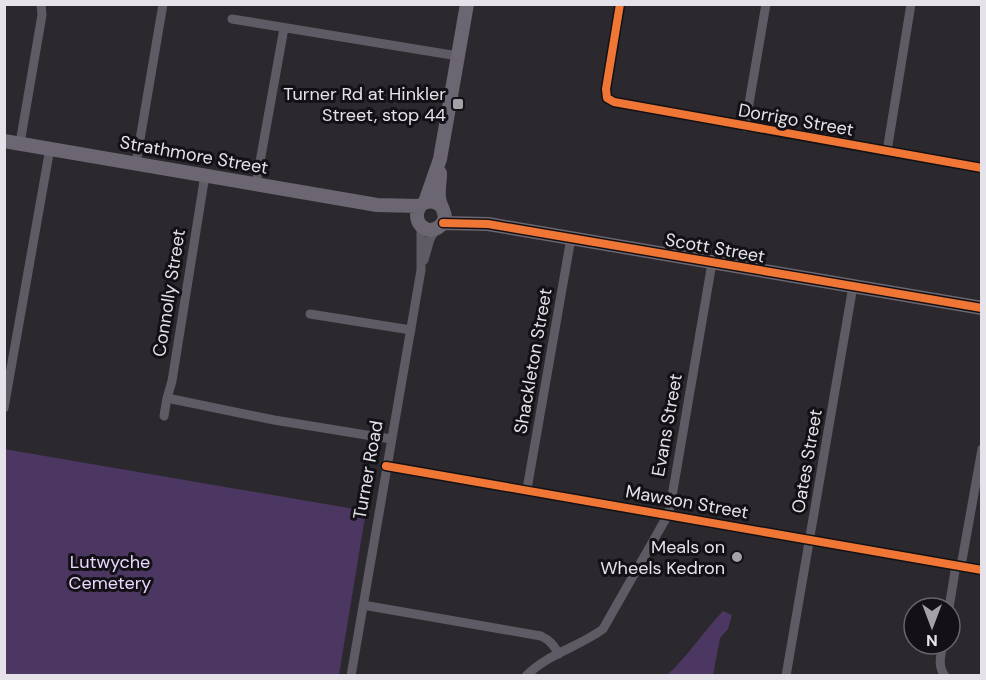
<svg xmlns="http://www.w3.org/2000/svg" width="986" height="680" font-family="'DM Sans',sans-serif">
  <rect width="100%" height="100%" fill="#2b292e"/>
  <!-- green -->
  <path fill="#4b3761" d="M4,449L366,511L339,675H5Z
    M723,611L732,615L728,629L720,638L713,675H667C688,656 703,632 723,611Z"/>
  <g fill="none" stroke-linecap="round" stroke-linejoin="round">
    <!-- street -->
    <path stroke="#5f5b64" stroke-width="9" d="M620,4L606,89L607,98L614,102L982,168
      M232,19L458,56
      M745,127L766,4
      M20,143L42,15L41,4
      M887,151L911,4
      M136,163L163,4
      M256,184L284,28
      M424,260L430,239L436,229
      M310,314L411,330
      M167,398L274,420L391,439
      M4,408L50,148
      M164,416L167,398L172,381L205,175
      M386,466L982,570
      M527,489L571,238
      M961,566L982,449
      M363,605L541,636C550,640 554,646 559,654
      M949,608L956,565
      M943,644C941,655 937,666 945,676
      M351,676L421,270V226
      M526,676C547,654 579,647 603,629L665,520L670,508L712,263
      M786,676L853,286"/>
    <!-- secondary -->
    <path stroke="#6c6672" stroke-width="14" d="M4,141L377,205L420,206
      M440,173C440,182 438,190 439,198C440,208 450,216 441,225C428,238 410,222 420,206C426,200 433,200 440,205
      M425,202L440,159L467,4
      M443,223L488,224L982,308"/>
    <defs>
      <path id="cycleway" d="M620,4L606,89L607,98L614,102L982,168
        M443,223L488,224L982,308
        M386,466L982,570"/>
    </defs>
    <!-- cycleway casing -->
    <use href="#cycleway" stroke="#131115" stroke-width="11"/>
    <!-- cycleway -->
    <use href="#cycleway" stroke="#f07635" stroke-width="8"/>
  </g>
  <!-- markers -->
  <g fill="#a4a2a8" stroke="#131115" stroke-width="2">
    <rect x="452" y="98" width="12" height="12" rx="3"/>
    <circle cx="737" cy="557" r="6"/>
  </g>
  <g text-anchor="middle" stroke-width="6" stroke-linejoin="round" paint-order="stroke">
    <!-- poi labels -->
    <g font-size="18" fill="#e5e3e9" stroke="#131115" text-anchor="end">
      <text x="446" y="100">Turner Rd at Hinkler<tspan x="446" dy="21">Street, stop 44</tspan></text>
      <text x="725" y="553">Meals on<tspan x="725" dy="21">Wheels Kedron</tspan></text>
    </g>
    <!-- street labels -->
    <g font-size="18" fill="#e5e3e9" stroke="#131115">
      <text transform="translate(796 120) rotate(10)" y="6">Dorrigo Street</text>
      <text transform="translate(194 155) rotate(10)" y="6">Strathmore Street</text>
      <text transform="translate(715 248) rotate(10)" y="6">Scott Street</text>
      <text transform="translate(169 293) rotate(-81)" y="6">Connolly Street</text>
      <text transform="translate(533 361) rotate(-80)" y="6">Shackleton Street</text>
      <text transform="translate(667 425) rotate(-80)" y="6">Evans Street</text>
      <text transform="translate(807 461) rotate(-80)" y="6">Oates Street</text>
      <text transform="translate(368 470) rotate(-80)" y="6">Turner Road</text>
      <text transform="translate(687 502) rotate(10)" y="6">Mawson Street</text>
    </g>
    <!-- park labels -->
    <g font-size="18" fill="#e9d7ff" stroke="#131115">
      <text x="110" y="568">Lutwyche<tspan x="110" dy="21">Cemetery</tspan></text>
    </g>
  </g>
  <!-- border -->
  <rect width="986" height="680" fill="none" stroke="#e5e3e9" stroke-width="12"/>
  <!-- north arrow -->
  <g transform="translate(932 626) rotate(180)"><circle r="28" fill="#131115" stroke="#67656a" stroke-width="1.5"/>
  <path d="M0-4.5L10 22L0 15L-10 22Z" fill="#a4a2a8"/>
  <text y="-9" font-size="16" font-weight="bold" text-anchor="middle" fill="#e5e3e9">N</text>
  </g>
</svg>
